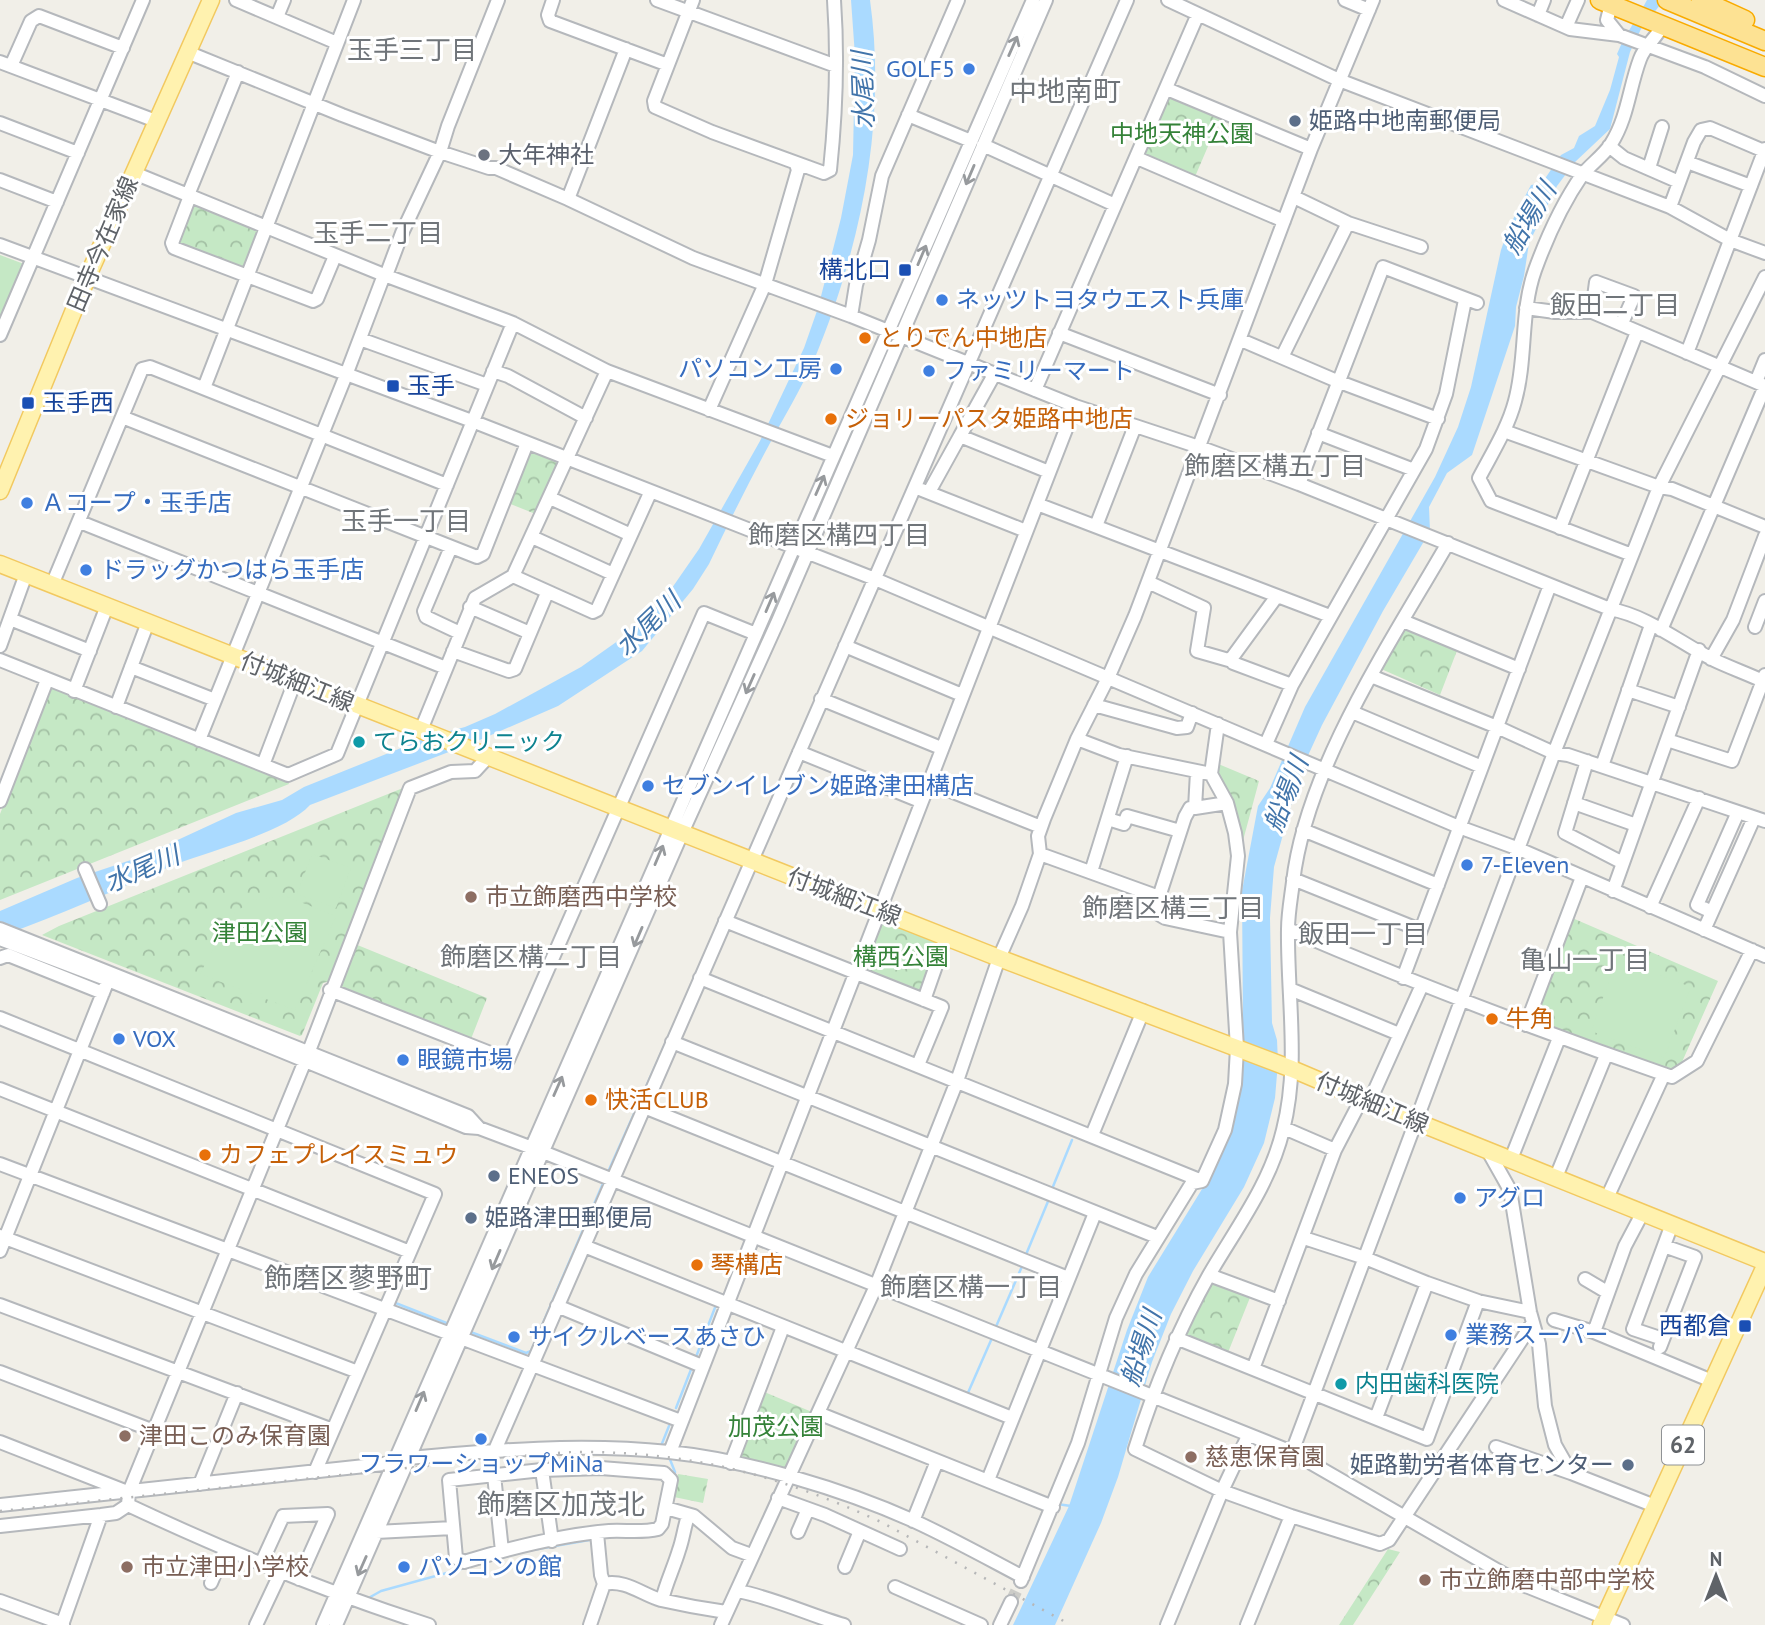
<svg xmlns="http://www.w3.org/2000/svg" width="1765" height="1625" font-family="'PT Sans','Noto Sans JP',sans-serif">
  <defs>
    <pattern id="park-crowns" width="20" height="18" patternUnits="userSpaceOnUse" patternTransform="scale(1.75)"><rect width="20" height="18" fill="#c5e8c5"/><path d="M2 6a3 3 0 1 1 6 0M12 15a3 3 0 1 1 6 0" fill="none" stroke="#a3c0a4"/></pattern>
  </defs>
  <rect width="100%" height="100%" fill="#f1efe8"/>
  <!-- park -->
  <path fill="url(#park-crowns)" d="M1167,95L1221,116L1194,179L1144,157L1143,152Z
    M192,204L258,229L259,232L244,270L177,244Z
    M528,448L562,462L538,515L508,503Z
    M1407,628L1458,648L1440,695L1379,668L1403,630Z
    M53,686L287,778L289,784L0,900V814L49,689Z
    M1216,763L1259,781L1241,848L1216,776Z
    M408,786L330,981L323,983L302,1035L300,1036L42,935L59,926Z
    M1570,917L1718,981L1678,1071L1673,1074L1536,1024L1533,1018Z
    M881,919L941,942L922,994L862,971Z
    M355,944L487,998L471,1039L338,985Z
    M1209,1281L1251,1295L1227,1355L1185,1337L1183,1329Z
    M762,1391L812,1412L785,1470L739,1461L738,1456Z
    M678,1474L708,1479L703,1503L674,1497Z
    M1388,1549L1400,1552L1353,1625H1339Z"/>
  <!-- garden -->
  <path fill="#c5e8c5" d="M0,255L24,264L0,321Z
    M312,854L351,868L336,908L297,894Z
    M285,896L336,916L295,1010L200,974L229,917L253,900Z
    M1617,959L1691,987L1664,1058L1591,1031Z"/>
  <!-- water -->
  <path fill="#aadaff" d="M851,0H870C887,122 861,247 814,360C801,389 784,417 769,445C748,484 728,524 709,564L693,589L642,651L558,706L475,742L310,805C284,833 212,850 174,865C116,889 60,916 0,936V911L77,878L143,856L236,813L282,800L304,787L431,736L465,727L495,714L581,667L629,633L665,598L699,549L760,441L804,348L818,308L841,218L853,155L855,56Z
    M1647,0H1664L1641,29L1630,52L1610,129L1575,162L1557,186L1529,243L1524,276L1516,307L1515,326L1472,455L1447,473L1429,507L1430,531L1383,611L1322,725L1300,773L1274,867L1270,918L1272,1023L1277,1040L1278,1062L1275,1098L1264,1143L1244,1187L1193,1271L1171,1314L1152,1362L1118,1477L1101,1523L1055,1625H1013L1069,1506L1127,1330L1148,1277L1218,1163L1237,1108L1243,1026L1242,891L1258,806L1270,788L1305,707L1435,477L1458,427L1471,387L1501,250L1509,227L1531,185L1542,183L1561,155L1574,148L1579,136L1595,126L1610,90L1619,57L1617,54C1625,34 1637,19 1647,0Z"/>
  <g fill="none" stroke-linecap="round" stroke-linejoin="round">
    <!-- stream -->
    <path stroke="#aadaff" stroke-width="2.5" d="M695,977L713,935
      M608,1172L678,1015
      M1052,1189L1072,1140
      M1025,1257L1049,1199
      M393,1302L449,1324
      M995,1329L1023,1264
      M468,1331L526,1353L531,1351L604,1181
      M696,1357L716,1305
      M967,1395L992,1338
      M676,1408L692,1367
      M661,1446L669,1426
      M669,1457L675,1472L674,1477
      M1057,1504L1071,1506
      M532,1550L595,1539
      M365,1600L381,1591L519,1553"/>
    <!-- minor-tunnel -->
    <path stroke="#ccccc8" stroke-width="12" stroke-dasharray="12 6" stroke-linecap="butt" d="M1011,1602L1021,1581"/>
    <defs>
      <path id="minor" d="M236,0L337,43
        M553,0L548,15L550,21L668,65
        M657,0L836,66
        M693,0L654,101L655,107L712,132L824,173L830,170C836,113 838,57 834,0
        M1168,0L1339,80L1670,207L1730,240L1765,253
        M1345,0L1369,10
        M1504,0L1570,29L1619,35L1705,67L1765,96
        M1612,0L1607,20L1619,35
        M1538,15L1544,0
        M277,17L284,0
        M1566,27L1578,0
        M187,52L342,115L440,152L489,168H496L568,199L693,258L851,316L1075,406L1199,447L1299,484L1610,609C1648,616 1680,643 1714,660C1731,668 1748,674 1765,682
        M0,62L156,121
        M11,66L31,21L39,16L123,48
        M1167,89L1311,149
        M908,115L971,141
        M0,123L78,153
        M983,145L1115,205
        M1609,146L1624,158L1679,182
        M1137,158L1284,221
        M1687,162L1751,186
        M1649,168L1662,127
        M134,173L384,275L513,323L607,371L833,456
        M0,180L57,202
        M188,195L238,72
        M190,196L172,243L174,248L313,301L317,299L335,256
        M568,199L626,49
        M1670,207L1694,142L1701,130L1710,128L1764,151
        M1348,223L1421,247
        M0,245L472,421L875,579L1459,827L1519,849L1765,956
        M1526,308L1555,312H1592L1765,386
        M1592,312L1596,282L1634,296L1622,323
        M851,316L856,285L869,240L882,176L958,0
        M1059,333L1220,395
        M0,335L143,0
        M360,339L487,385
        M1241,340L1337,381L1438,419
        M1687,353L1765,149
        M1282,357L1348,223L1294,197
        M493,371L508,376L586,418
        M1756,382L1765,360
        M204,388L354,0
        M1035,390L1198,14
        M709,410L765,284L798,170L796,164
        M122,417L477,557L483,554L527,443
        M1504,431L1659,487L1672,489L1765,527
        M1318,433L1414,470
        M960,436L995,373
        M1299,484L1383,267L1477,303
        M922,490L1026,531
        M929,492L960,436L1049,472
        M550,498L631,535
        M1037,504L1330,616
        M80,522L446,668
        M1096,526L1135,426
        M1560,528L1637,332
        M532,537L613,574
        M1448,543C1391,642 1306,768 1293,882C1291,898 1288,914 1288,929C1287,996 1300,1064 1283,1130C1270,1184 1237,1227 1209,1275C1178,1330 1154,1389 1135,1449L1222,1491L1291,1516L1380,1544L1389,1540L1532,1324
        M451,547L424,611L426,617L460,633
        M1632,555L1491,501L1479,478C1492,453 1508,428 1515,401C1527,358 1520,312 1535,270C1547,237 1562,204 1582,175C1591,164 1603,156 1611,144C1628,117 1629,88 1640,59C1645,45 1657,38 1663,24
        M513,576L593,612L597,610L650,493
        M1148,582L1204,608L1197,651L1232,661
        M52,585L142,369L150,367L447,485
        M1277,596L1231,659L1233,663L1292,685
        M470,607L530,633
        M10,619L90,651
        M1403,621L1519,669
        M1755,627L1765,601
        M1661,630L1765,386
        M0,646L26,574
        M845,646L962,695
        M453,651L509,671L515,669L547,593
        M1711,659L1733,620L1765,536
        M0,660L288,775L337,754L513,323
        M131,667L215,700
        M1371,676L1497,727L1554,753L1568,755L1765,821
        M1628,690L1679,707
        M74,691L107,606
        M821,699L941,748
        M1094,705L1177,728L1187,727L1192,713
        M116,707L148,622
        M1352,712L1482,767
        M421,730L475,598L513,576L607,371
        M1077,739L1119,755L1211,774
        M199,740L346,375L384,275L387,273L402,233L440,152L448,126L498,0
        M1667,740L1732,761L1765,675
        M1266,744L1292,685L1426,449L1446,394L1465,300
        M799,752L920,801
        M1587,761L1565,833L1623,863
        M263,765L295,681
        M1602,766L1651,625
        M928,782L1041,827
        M0,801L47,680
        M1574,803L1636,825
        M1195,808L1227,803
        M1108,819L1124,824L1127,816L1180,831
        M1303,830L1438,885
        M1040,854L1159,897L1160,915L1165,918L1230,932
        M85,869L100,904
        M1091,872L1127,756
        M1293,879L1420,930
        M1613,891L1699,650
        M1159,897L1185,817L1190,808H1195L1197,772
        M1650,907L1699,798
        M1712,912L1697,905L1738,812
        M725,921L942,1007L918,1065
        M0,929L468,1116L479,1128
        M1288,929C1414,983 1542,1032 1672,1077L1697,1061L1752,950
        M1704,930L1754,818
        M0,939L108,980L466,1127L479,1128L543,1152L1292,1452L1521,1584L1623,1625
        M0,958L8,955L103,993
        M700,978L1202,1181
        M1403,978L1550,585
        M1290,989L1399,1034
        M330,990L508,1060L704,613L756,634
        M924,1000L946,937
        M0,1018L435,1194L315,1472
        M1526,1025L1582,877
        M672,1042L1157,1237
        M0,1089L410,1252
        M1369,1103L1422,985
        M644,1107L1068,1278
        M1092,1135L1143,1011
        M1335,1150L1361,1100
        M1488,1151L1510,1190L1530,1312L1539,1344L1545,1406L1555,1445L1571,1473L1655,1506
        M1511,1159L1559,1038
        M0,1164L681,1421
        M1556,1177L1606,1055
        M1202,1181L1225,1130L1235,1084L1237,1048L1230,932L1238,856L1235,833L1227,803L1211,774L1218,724
        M1607,1198L1664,1074
        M0,1236L358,1372
        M1304,1238L1365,1258L1427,1283L1478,1301L1530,1312
        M584,1246L1012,1418
        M0,1251L110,975
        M1209,1275L1279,1301
        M1585,1279L1607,1292
        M0,1305L333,1430
        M557,1306L702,1366
        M1554,1320L1594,1332L1712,1381
        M1594,1332L1625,1246L1643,1212
        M1176,1338L1427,1439L1478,1301
        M1663,1339L1633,1329L1672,1224
        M1660,1347L1695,1257L1664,1246
        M1253,1369L1335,1150L1284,1128
        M0,1372L154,1431
        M818,1413L1053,1507
        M1376,1418L1427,1283
        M0,1442L125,1491
        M1496,1447L1571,1473
        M495,1450L1127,0
        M670,1452L1075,406
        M1292,1452L1554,753L1659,487L1765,277
        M409,1458C495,1450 582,1443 669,1452C746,1460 843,1489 914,1521C951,1538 987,1558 1023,1577
        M731,1463L783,1327
        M601,1468L664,1473L671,1480L662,1524L658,1529C642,1533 625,1530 609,1531C560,1535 510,1548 464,1562L456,1558L449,1480L542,1470Z
        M542,1470L552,1541
        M494,1475L502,1551
        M988,1480L1095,1213
        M200,1484L237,1393
        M778,1498L825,1515L900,1549
        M0,1505L393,1463
        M128,1505L129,1492L309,1051L410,788L451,772L475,771L487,758
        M128,1505C226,1551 326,1592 429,1625
        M666,1508L694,1516L732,1548L751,1555
        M913,1521L937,1461
        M0,1526L101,1515L116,1513L128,1505
        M376,1532L453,1528
        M798,1532L808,1509
        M597,1533L601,1575L604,1584
        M261,1564L283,1516L328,1514L299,1579
        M845,1567L860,1531
        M1021,1581L1078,1443L1116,1318L1136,1274L1192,1183L1202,1181
        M211,1583L225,1550
        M895,1587L981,1625
        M738,1591C774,1598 809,1615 844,1625
        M662,1600C666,1583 674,1567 679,1550C683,1539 684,1528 688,1516
        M0,1601L63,1624
        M62,1625L101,1515
        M256,1625L281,1572
        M323,1625L1033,0
        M336,1625L682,833L778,621L1046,0
        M590,1625L604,1584C625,1579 643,1595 661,1600C683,1605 705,1609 726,1612
        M721,1625L876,1286L957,1081L999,958L1022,906L1040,854L1038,836L1044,819L1077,739L1108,678L1135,616L1311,149L1373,0
        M1000,1625L1011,1602
        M1167,1625L1222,1491L1248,1436
        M1247,1625L1291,1516"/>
      <path id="major" d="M0,491L87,278L211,0
        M0,564L999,958L1292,1069L1417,1122L1765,1262
        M1601,1625L1765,1266"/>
      <path id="highway" d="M1600,0L1765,67
        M1667,0L1765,41
        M1701,0L1745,20"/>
    </defs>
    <!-- minor casing -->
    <use href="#minor" stroke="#b5b8bc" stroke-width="16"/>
    <!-- major casing -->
    <use href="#major" stroke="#f2c960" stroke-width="19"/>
    <!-- highway casing -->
    <use href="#highway" stroke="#f9ab00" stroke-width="21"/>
    <!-- minor -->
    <use href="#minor" stroke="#fff" stroke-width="12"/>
    <!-- major -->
    <use href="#major" stroke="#fff2af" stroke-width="16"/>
    <!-- highway -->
    <use href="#highway" stroke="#fde293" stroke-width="18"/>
    <!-- rail -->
    <path stroke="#b6b7b8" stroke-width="2.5" stroke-dasharray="2 9" stroke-linecap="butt" d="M0,1511L512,1457C535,1455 559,1452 582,1452C693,1452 781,1476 881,1522L1071,1625"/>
  </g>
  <!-- one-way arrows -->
  <defs><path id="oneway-shaft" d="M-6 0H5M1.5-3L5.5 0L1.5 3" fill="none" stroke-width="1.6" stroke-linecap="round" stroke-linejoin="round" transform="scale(1.75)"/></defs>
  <g stroke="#979a9d">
    <use href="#oneway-shaft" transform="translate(1013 46) rotate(-66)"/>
    <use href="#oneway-shaft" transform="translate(970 175) rotate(113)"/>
    <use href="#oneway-shaft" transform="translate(922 255) rotate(-67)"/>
    <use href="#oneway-shaft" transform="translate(820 485) rotate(-66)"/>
    <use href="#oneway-shaft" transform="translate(770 602) rotate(-67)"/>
    <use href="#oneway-shaft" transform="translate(750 684) rotate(114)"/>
    <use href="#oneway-shaft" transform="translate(659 855) rotate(-67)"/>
    <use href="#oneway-shaft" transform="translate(638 937) rotate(113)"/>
    <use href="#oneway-shaft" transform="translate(558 1086) rotate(-66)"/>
    <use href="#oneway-shaft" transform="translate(496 1260) rotate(113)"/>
    <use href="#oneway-shaft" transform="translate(420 1401) rotate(-67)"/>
    <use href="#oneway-shaft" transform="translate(362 1566) rotate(114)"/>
  </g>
  <!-- markers -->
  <g fill="#3f7fe0" stroke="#fff" stroke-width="2.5">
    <circle cx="969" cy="69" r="7"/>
    <circle cx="942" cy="300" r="7"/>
    <circle cx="836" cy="369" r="7"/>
    <circle cx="929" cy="371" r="7"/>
    <circle cx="27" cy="503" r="7"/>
    <circle cx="86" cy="570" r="7"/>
    <circle cx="648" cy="786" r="7"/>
    <circle cx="1467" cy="865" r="7"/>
    <circle cx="119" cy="1039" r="7"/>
    <circle cx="403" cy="1060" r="7"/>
    <circle cx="1460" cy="1198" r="7"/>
    <circle cx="1451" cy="1335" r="7"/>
    <circle cx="514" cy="1337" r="7"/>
    <circle cx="481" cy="1439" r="7"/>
    <circle cx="404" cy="1567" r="7"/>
  </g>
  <g fill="#5c6f8a" stroke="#fff" stroke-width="2.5">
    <circle cx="1295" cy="121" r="7"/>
    <circle cx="494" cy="1176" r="7"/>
    <circle cx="471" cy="1218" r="7"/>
    <circle cx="1628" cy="1465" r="7"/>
  </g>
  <circle fill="#6b7280" stroke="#fff" stroke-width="2.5" cx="484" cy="155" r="7"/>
  <g fill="#1a4fb4" stroke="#fff" stroke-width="2.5">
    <rect x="898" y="263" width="14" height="14" rx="3.5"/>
    <rect x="386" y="379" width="14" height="14" rx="3.5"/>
    <rect x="21" y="396" width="14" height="14" rx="3.5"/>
    <rect x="1738" y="1319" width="14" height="14" rx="3.5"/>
  </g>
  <g fill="#e8710a" stroke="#fff" stroke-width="2.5">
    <circle cx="865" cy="338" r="7"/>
    <circle cx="831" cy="419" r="7"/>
    <circle cx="1492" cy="1019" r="7"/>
    <circle cx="591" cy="1100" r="7"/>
    <circle cx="205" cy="1155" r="7"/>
    <circle cx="697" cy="1265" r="7"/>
  </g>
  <g fill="#0f9aa8" stroke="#fff" stroke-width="2.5">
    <circle cx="359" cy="742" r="7"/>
    <circle cx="1341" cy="1384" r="7"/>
  </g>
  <g fill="#8d6e63" stroke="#fff" stroke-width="2.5">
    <circle cx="471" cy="897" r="7"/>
    <circle cx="125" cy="1436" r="7"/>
    <circle cx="1191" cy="1457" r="7"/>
    <circle cx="127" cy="1567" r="7"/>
    <circle cx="1425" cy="1580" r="7"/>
  </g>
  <g text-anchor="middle" stroke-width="6" stroke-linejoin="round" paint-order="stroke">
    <!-- shield labels -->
    <rect fill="#fff" stroke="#8f9295" stroke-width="2" x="1662" y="1425.5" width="42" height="39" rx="5"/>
    <g font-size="23" font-weight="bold" fill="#5f6368">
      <text x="1683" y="1453">62</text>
    </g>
    <!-- shop labels -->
    <g font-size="24" fill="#366cbe" stroke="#fff" text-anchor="start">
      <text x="955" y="77" text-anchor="end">GOLF5</text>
      <text x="956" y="308">ネッツトヨタウエスト兵庫</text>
      <text x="822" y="377" text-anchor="end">パソコン工房</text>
      <text x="943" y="379">ファミリーマート</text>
      <text x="41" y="511">Ａコープ・玉手店</text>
      <text x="100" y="578">ドラッグかつはら玉手店</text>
      <text x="662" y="794">セブンイレブン姫路津田構店</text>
      <text x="1481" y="873">7-Eleven</text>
      <text x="133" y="1047">VOX</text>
      <text x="417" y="1068">眼鏡市場</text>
      <text x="1474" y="1206">アグロ</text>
      <text x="1465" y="1343">業務スーパー</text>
      <text x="528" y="1345">サイクルベースあさひ</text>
      <text x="481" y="1472" text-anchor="middle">フラワーショップMiNa</text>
      <text x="418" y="1575">パソコンの館</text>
    </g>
    <!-- service labels -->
    <g font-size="24" fill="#4e5e75" stroke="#fff" text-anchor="start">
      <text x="1309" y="129">姫路中地南郵便局</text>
      <text x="508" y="1184">ENEOS</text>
      <text x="485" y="1226">姫路津田郵便局</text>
      <text x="1614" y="1473" text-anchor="end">姫路勤労者体育センター</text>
    </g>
    <!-- park labels -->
    <g font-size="24" fill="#348238" stroke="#fff">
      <text x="1182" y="142">中地天神公園</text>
      <text x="260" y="941">津田公園</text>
      <text x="901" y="965">構西公園</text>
      <text x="776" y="1435">加茂公園</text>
    </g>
    <!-- worship labels -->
    <g font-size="24" fill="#5b616d" stroke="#fff" text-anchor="start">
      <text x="498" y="163">大年神社</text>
    </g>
    <!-- street labels -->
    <g font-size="24" fill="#5f6368" stroke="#fff">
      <text transform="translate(103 244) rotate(-67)" y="8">田寺今在家線</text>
      <text transform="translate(297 682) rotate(22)" y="8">付城細江線</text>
      <text transform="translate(844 897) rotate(21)" y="8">付城細江線</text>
      <text transform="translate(1372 1103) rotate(23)" y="8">付城細江線</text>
    </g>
    <!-- transit labels -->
    <g font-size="24" fill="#164399" stroke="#fff" text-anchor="end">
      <text x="891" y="278">構北口</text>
      <text x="407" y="394" text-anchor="start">玉手</text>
      <text x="42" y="411" text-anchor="start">玉手西</text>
      <text x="1731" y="1334">西都倉</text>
    </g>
    <!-- food labels -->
    <g font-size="24" fill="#c56008" stroke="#fff" text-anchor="start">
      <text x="879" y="346">とりでん中地店</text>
      <text x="845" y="427">ジョリーパスタ姫路中地店</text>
      <text x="1506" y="1027">牛角</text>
      <text x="605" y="1108">快活CLUB</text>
      <text x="219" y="1163">カフェプレイスミュウ</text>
      <text x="711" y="1273">琴構店</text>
    </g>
    <!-- culture labels -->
    <g font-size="24" fill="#0d838f" stroke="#fff" text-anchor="start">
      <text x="373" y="750">てらおクリニック</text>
      <text x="1355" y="1392">内田歯科医院</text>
    </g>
    <!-- education labels -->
    <g font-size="24" fill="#785e54" stroke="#fff" text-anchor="start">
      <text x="485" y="905">市立飾磨西中学校</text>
      <text x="139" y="1444">津田このみ保育園</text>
      <text x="1205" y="1465">慈恵保育園</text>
      <text x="141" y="1575">市立津田小学校</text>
      <text x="1439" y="1588">市立飾磨中部中学校</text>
    </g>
    <!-- neighbourhood labels -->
    <g font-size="26" fill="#70757a" stroke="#fff">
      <text x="412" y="59">玉手三丁目</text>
      <text x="378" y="242">玉手二丁目</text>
      <text x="1615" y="314">飯田二丁目</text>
      <text x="1275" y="475">飾磨区構五丁目</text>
      <text x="406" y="530">玉手一丁目</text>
      <text x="839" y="544">飾磨区構四丁目</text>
      <text x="1173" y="917">飾磨区構三丁目</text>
      <text x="1363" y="943">飯田一丁目</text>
      <text x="531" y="966">飾磨区構二丁目</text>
      <text x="1585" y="969">亀山一丁目</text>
      <text x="971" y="1296">飾磨区構一丁目</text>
    </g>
    <!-- water labels -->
    <g font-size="26" font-style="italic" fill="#4174aa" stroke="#fff">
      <text transform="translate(863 90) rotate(-92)" y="9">水尾川</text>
      <text transform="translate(1529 218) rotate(-59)" y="9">船場川</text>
      <text transform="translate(648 624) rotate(-44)" y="9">水尾川</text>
      <text transform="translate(1286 794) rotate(-69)" y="9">船場川</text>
      <text transform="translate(142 869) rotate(-23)" y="9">水尾川</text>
      <text transform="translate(1141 1348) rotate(-72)" y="9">船場川</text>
    </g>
    <!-- quarter labels -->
    <g font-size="28" fill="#70757a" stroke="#fff">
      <text x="1065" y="101">中地南町</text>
      <text x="348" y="1288">飾磨区蓼野町</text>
      <text x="561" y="1514">飾磨区加茂北</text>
    </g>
  </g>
  <!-- north arrow -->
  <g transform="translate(1716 1576)" stroke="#ffffff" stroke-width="5" paint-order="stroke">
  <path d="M0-5L12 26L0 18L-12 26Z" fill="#5f6368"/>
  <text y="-10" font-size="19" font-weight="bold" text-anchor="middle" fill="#5f6368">N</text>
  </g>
</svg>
